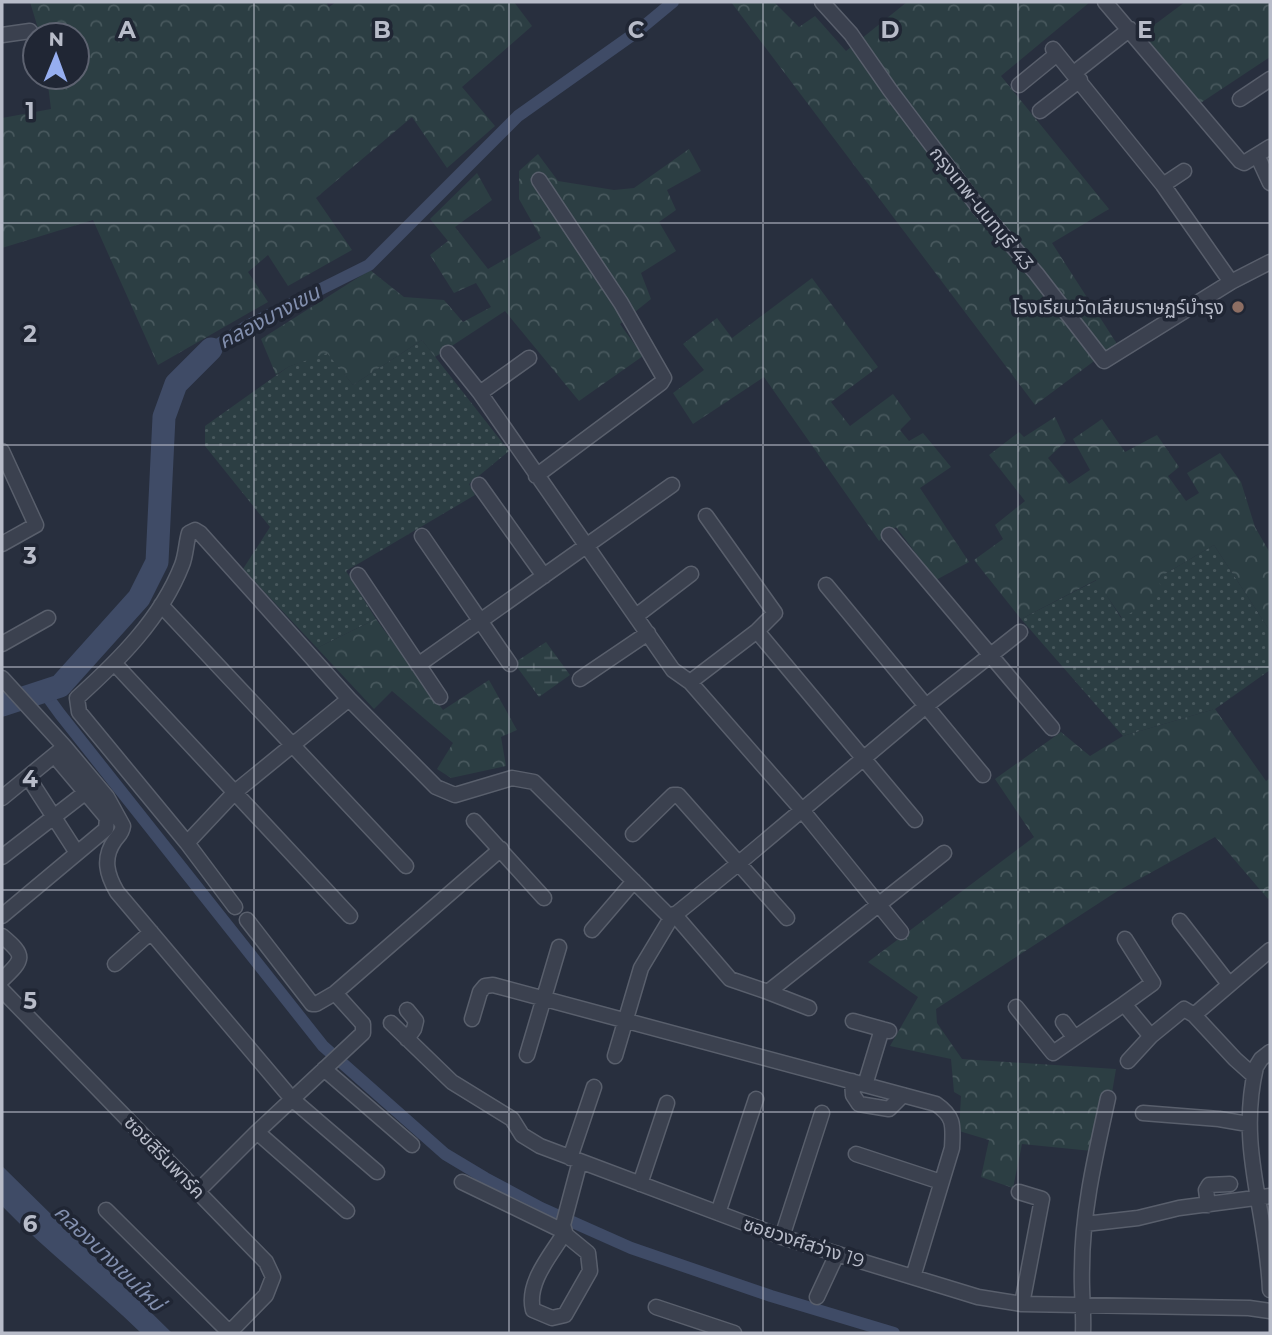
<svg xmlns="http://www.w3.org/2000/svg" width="1272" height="1335" font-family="Montserrat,'Noto Sans Thai',sans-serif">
  <defs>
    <pattern id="grass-dots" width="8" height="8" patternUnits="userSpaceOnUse" patternTransform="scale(1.75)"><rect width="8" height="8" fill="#2c3e43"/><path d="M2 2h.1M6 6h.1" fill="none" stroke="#48585d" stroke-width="1.8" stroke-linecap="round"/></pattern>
    <pattern id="forest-crowns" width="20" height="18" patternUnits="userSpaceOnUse" patternTransform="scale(1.75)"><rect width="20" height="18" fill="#2c3e43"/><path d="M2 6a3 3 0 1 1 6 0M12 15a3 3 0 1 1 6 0" fill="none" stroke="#48585d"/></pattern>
    <pattern id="wetland-marsh" width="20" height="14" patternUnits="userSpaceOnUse" patternTransform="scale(1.75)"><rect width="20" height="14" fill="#2c3e43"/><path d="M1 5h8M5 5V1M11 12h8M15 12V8" fill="none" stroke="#48585d"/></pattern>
  </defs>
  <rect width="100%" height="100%" fill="#282f3e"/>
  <!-- grass -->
  <path fill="url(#grass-dots)" d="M422,340L509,451L469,484L475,495L346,571L376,619L317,648L243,569L270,527L205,446V426L288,367L327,352L353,385Z
    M1214,545L1270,631V670L1215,709L1123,736L1021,619L1097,580L1121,618L1158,578Z"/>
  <!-- forest -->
  <path fill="url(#forest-crowns)" d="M30,2H326L329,7L336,2H514L532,26L462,87L495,126L447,168L412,117L316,198L352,250L288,286L268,255L248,272L268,302L158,365L93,220L2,248V118L51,109L47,77H77V35H40Z
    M731,2H774L799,27L815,16L846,51L907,2H1090L1001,76L1109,209L1052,243L1117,344L1035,405Z
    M1185,2H1270V57L1199,104L1142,34Z
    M689,149L701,171L667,190L676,210L659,222L676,251L641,273L651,299L620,324L643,356L579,401L505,311L435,357L422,340L353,385L327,353L288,367L276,375L261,339L370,270L404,297L444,300L463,322L491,307L476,283L454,293L430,255L448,241L430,219L477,173L492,200L455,227L488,269L541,238L519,199V171L538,154L558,181L614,190L634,188Z
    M812,278L878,367L831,402L850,426L893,394L911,419L900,430L909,441L923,433L951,467L920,488L969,562L936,580L896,527L879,541L764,377L693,424L673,393L704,370L683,344L717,318L732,338Z
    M1055,417L1066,441L1048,458L1069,484L1090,470L1073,439L1102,419L1125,452L1157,435L1179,467L1168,476L1186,501L1199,493L1187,473L1220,453L1241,482L1255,527L1270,553V631L1214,545L1158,578L1163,594L1122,618L1096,580L1021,619L974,560L1003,539L995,525L1025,501L989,455L1019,432L1024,437Z
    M376,619L443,710L489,680L517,730L501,737L506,766L451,778L437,769L453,743L392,691L374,709L317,648Z
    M1215,709L1266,781L1270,778V897L1268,899L1215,837L1116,892L936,1009L937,1023L962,1059L1116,1069L1102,1152L1022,1144L1013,1188L981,1177L989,1140L959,1131L961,1096L954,1092L951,1059L890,1046L918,997L868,962L1034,837L995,779L1061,732L1090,756L1123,736Z"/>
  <!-- wetland -->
  <path fill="url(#wetland-marsh)" d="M546,642L570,675L539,697L514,663Z"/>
  <!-- water -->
  <path fill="#3f4b66" d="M2,1166L172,1333H141C96,1289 46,1251 2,1206Z"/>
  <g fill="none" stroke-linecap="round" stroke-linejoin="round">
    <!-- canal -->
    <path stroke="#3f4b66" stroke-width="12" d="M211,349L247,326L369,265L518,116L638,31L673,2
      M44,692L60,714L323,1046L445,1154L485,1178L541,1208L631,1248L771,1296L894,1333"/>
    <!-- river -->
    <path stroke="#3f4b66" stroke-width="23" d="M2,705L60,686L139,598L157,562L164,417L176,384L211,349"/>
    <defs>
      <path id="street" d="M822,2L851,34L890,90L979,208L1036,273L1104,361L1231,282L1270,262
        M1105,2L1240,161L1244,163L1270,147
        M2,35L30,31
        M1053,49L1163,185L1231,282
        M1074,73L1130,29
        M1019,85L1057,54
        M1240,99L1270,79
        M1040,111L1080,80
        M1257,155L1270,183
        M1163,185L1184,171
        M448,353L480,393L673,670L690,682L802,810L901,932
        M480,393L529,358
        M2,451L36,525L2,544
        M536,476L661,383L664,378L621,303L539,180
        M479,485L544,576
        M889,535L1052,728
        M422,536L510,664
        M358,575L440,697
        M826,585L983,775
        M161,605L406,866
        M636,616L691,574
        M761,636L915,820
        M2,644L48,618
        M115,664L350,916
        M418,665L672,485
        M2,678L65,747L107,797L123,826C122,833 119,835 115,840C102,858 107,875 117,892L292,1099L377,1172
        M580,679L648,633
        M690,682L757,631L775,613L706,516
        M28,777L77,853
        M2,798L63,748
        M474,821L544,898
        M633,834L673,795H678L787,918
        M187,843L235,792L349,699
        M2,857L86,792
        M235,907L187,843L79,712L77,698C118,661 161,619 182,565C186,555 186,543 189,533L195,530L200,533L349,699L436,787L455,795L512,778L534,782L671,918
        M674,914L730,979L768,992L944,853
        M2,916L106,829L107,818L59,761
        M247,920L312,1004H316L335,993L501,849
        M1180,921L1229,984
        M592,930L634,881
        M2,936C26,956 24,959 2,980
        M1125,939L1153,983L1124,1004L1149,1034L1151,1036L1184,1009L1194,1015
        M115,964L151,932
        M2,990L266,1262L273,1277L266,1295L229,1333
        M768,992L809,1008
        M1016,1007L1053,1053L1124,1004
        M407,1010L416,1021L414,1029L407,1039
        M472,1019L480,992L485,986L493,985L936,1104C955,1117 953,1126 952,1148L913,1277
        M853,1021L889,1031
        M1063,1022L1074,1037
        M391,1023L452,1082L512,1119L522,1135L540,1146L782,1237L978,1297L1022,1304L1249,1308L1270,1311
        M1270,1052L1261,1059L1256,1067C1237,1148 1267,1211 1270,1290
        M527,1055L559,947
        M615,1056L641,968L671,918L739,863L926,706L1020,632
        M1128,1061L1151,1036
        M324,1069L412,1145
        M1254,1076L1235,1059L1194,1015L1270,950
        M852,1081L853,1095L859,1104L889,1109L903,1095
        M865,1085L882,1029
        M1143,1113L1219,1119L1248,1124
        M257,1132L347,1211
        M856,1154L941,1182
        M570,1158L594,1087
        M462,1182L565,1232C552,1254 526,1282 533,1310L552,1318L565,1315L590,1271L588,1253L566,1235L563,1225L580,1161
        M640,1184L667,1103
        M198,1191L257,1132L363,1033V1024L335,993
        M1019,1192L1042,1199L1022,1304
        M1208,1205L1206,1190L1209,1185L1230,1184
        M106,1210L230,1333
        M718,1213L756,1099
        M1085,1224L1138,1218L1179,1208L1270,1196
        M782,1237L822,1113
        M817,1297L837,1254
        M656,1307L734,1333
        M1083,1333C1084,1311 1081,1290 1082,1268C1082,1211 1096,1153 1108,1098"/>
    </defs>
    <!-- street casing -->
    <use href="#street" stroke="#595f6c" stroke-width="17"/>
    <!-- street -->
    <use href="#street" stroke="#3b414f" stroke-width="14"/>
  </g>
  <!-- grid -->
  <path fill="none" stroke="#b8bcc9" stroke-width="2" stroke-opacity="0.55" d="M254,2V1333M509,2V1333M763,2V1333M1018,2V1333M2,223H1270M2,445H1270M2,667H1270M2,890H1270M2,1112H1270"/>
  <!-- markers -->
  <circle fill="#8d6e63" stroke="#202634" stroke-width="2.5" cx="1238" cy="307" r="7"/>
  <g text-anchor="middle" stroke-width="7" stroke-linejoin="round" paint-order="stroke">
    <!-- street labels -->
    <g font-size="19" fill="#b8bcc9" stroke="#202634">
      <text transform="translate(982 208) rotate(51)" y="7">กรุงเทพ-นนทบุรี 43</text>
      <text transform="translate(165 1157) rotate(46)" y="7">ซอยสิรีนพาร์ค</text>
      <text transform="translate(804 1242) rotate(18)" y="7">ซอยวงศ์สว่าง 19</text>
    </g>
    <!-- poi labels -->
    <g font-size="19" fill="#b8bcc9" stroke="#202634" text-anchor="end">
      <text x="1224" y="314">โรงเรียนวัดเลียบราษฏร์บำรุง</text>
    </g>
    <!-- water labels -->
    <g font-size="21" font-style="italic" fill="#828fae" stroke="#202634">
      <text transform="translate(269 317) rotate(-28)" y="7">คลองบางเขน</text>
      <text transform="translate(109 1258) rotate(44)" y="7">คลองบางเขนใหม่</text>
    </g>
  </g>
  <g font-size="23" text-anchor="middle" font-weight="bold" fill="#b8bcc9" stroke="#202634" stroke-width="7" stroke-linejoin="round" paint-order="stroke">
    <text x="127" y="38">A</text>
    <text x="382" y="38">B</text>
    <text x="636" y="38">C</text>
    <text x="890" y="38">D</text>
    <text x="1145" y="38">E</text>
    <text x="30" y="119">1</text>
    <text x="30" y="342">2</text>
    <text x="30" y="564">3</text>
    <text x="30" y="787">4</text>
    <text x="30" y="1009">5</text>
    <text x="30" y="1232">6</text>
  </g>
  <!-- border -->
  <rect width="1272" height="1335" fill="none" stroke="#b8bcc9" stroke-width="7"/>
  <!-- north arrow -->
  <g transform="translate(56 56) rotate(1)"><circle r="33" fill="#202634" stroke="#5d6270" stroke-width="2"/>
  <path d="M0-5L12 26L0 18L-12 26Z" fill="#96aef0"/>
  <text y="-10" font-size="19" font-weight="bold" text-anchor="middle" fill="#b8bcc9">N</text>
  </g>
</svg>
